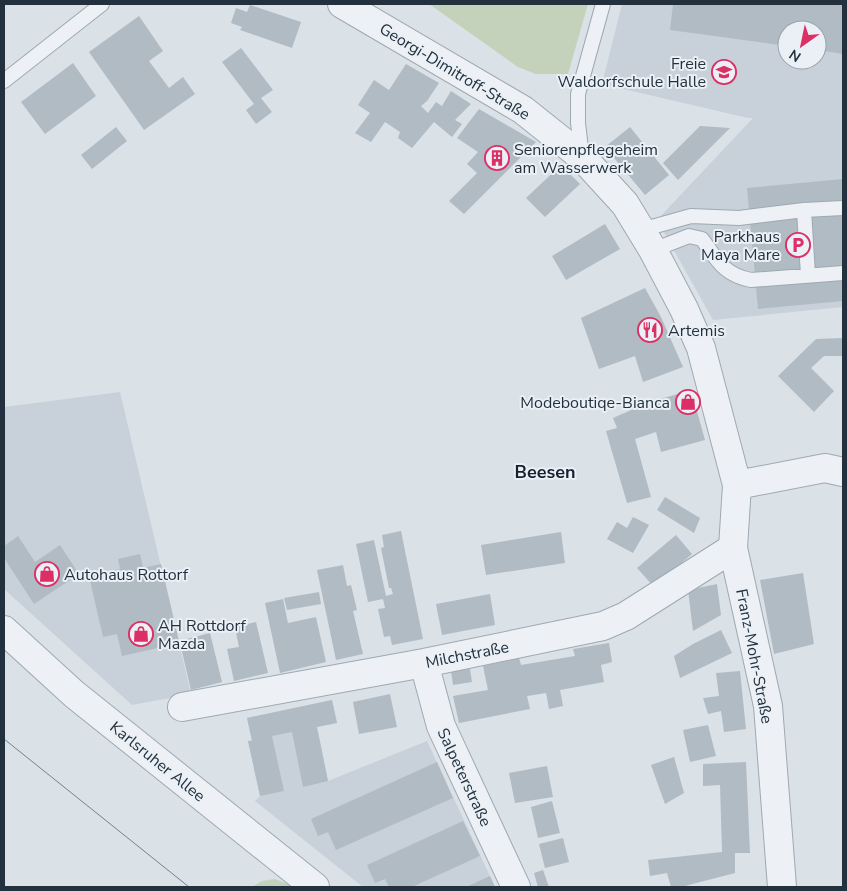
<svg xmlns="http://www.w3.org/2000/svg" width="847" height="891" font-family="'Nunito Sans',sans-serif">
  <rect width="100%" height="100%" fill="#dae1e7"/>
  <!-- built -->
  <path fill="#c8d1d9" fill-rule="evenodd" d="M622,4H843V307L713,320L657,220L753,118H748L602,84ZM787,30H817V60H787Z
    M120,392L191,694L132,705L4,589V407Z
    M332,700L337,723L317,727L328,781L427,741L495,887H363L255,801L260,796L248,741L252,740L247,718Z"/>
  <!-- green -->
  <path fill="#c4d2bb" d="M429,4H588L568,74H536L518,67Z
    M275,879L295,887H252L262,881Z"/>
  <!-- building -->
  <path fill="#b1bbc4" d="M673,4H833L843,5V54L817,50V30H787V46L670,30Z
    M250,5L301,22L292,48L240,30L242,27L231,23L236,8L247,12Z
    M139,16L163,51L149,61L169,88L183,77L195,94L144,130L89,52Z
    M241,48L273,90L261,98L272,112L256,124L246,110L254,104L222,62Z
    M73,63L96,96L45,134L21,102Z
    M406,64L439,83L427,101L421,106L428,113L436,102L442,106L451,91L471,104L455,120L462,124L452,137L434,122L412,148L398,138L400,132L385,122L371,142L355,133L370,113L358,105L374,80L389,90Z
    M479,109L536,142L464,214L449,201L477,173L467,164L478,152L457,138Z
    M700,126L730,128L678,180L663,163Z
    M116,127L127,141L92,169L81,155Z
    M630,127L669,175L645,195L605,147Z
    M561,165L580,184L545,217L526,198Z
    M843,179V301L758,309L747,188Z
    M605,224L620,249L566,280L552,256Z
    M645,288L661,317L683,367L643,382L635,356L599,369L581,318Z
    M843,338V356H824L811,368L834,391L814,412L778,376L816,339Z
    M691,390L705,440L661,452L656,432L635,439L651,497L627,503L606,431L617,428L613,418L647,403Z
    M665,497L700,518L694,533L657,510Z
    M633,517L649,525L633,553L607,539L617,522L627,528Z
    M401,531L423,639L392,645L390,636L384,637L378,609L385,608L383,599L368,602L356,544L374,540L386,596L393,594L391,588H389L381,548L384,547L382,535Z
    M561,532L565,563L486,575L481,545Z
    M676,535L692,554L654,587L637,568Z
    M18,536L35,562L60,545L79,574L34,604L4,558V546Z
    M140,554L143,568L161,564L179,641L210,633L222,682L191,690L180,643L122,656L117,634L103,637L89,576L120,569L118,559Z
    M343,565L347,586L351,585L357,610L353,611L363,654L336,660L317,570Z
    M803,573L814,644L774,654L760,580Z
    M717,584L721,615L693,631L688,590Z
    M319,592L321,604L287,610L284,598Z
    M490,594L495,625L442,635L436,604Z
    M283,599L288,623L316,617L326,662L280,673L265,603Z
    M256,622L268,673L234,681L227,649L239,647L235,627Z
    M721,630L732,653L680,678L674,656L693,644Z
    M609,643L612,662L601,665L604,682L560,690L563,706L549,709L546,693L527,696L530,709L459,723L453,696L488,690L483,666L519,658L521,665L575,656L573,649Z
    M470,669L472,682L453,685L451,671Z
    M740,671L746,729L724,732L721,711L708,714L703,698L719,696L716,673Z
    M390,694L397,727L359,734L353,702Z
    M332,700L337,723L317,727L328,781L303,787L292,732L272,736L284,791L260,796L248,741H252L247,718Z
    M708,725L716,756L690,762L683,730Z
    M674,757L684,793L665,804L651,765Z
    M437,762L453,798L336,850L328,832L318,836L311,819Z
    M746,762L750,853H735V873L681,887H671L667,873L650,876L648,860L722,852L720,785L703,786V764Z
    M547,766L553,797L515,803L509,773Z
    M552,801L560,833L538,838L531,807Z
    M463,821L480,856L412,887H389L385,879L375,883L367,865Z
    M563,838L569,862L545,868L539,844Z
    M543,870L549,887H538L534,873Z
    M490,876L495,887H466Z"/>
  <g fill="none" stroke-linecap="round" stroke-linejoin="round">
    <defs>
      <path id="service" d="M4,81L102,4
        M582,157L578,123V94L603,4
        M641,230L691,216L739,218L804,210
        M653,250L689,236L702,239C717,260 724,275 751,280L843,273
        M808,275L804,210L843,208"/>
      <path id="minor" d="M342,4L523,110L582,157L625,204L653,250L684,309L701,348L737,485L733,548L768,706L782,887
        M737,485L825,468L843,472
        M424,663L441,726L516,887
        M182,707L424,663L603,626L626,616L733,548"/>
      <path id="tertiary" d="M4,630L74,694L315,887"/>
    </defs>
    <!-- service casing -->
    <use href="#service" stroke="#9fa9b1" stroke-width="16"/>
    <!-- minor casing -->
    <use href="#minor" stroke="#9fa9b1" stroke-width="30"/>
    <!-- tertiary casing -->
    <use href="#tertiary" stroke="#9fa9b1" stroke-width="30"/>
    <!-- service -->
    <use href="#service" stroke="#edf1f5" stroke-width="14"/>
    <!-- minor -->
    <use href="#minor" stroke="#edf1f5" stroke-width="28"/>
    <!-- tertiary -->
    <use href="#tertiary" stroke="#edf1f5" stroke-width="28"/>
    <!-- tram -->
    <path stroke="#728392" stroke-width="1" d="M4,739L189,887"/>
  </g>
  <!-- icons -->
  <defs>
    <symbol id="school-ring" viewBox="-11 -11 22 22"><circle r="9.5" fill="#eaf0f5" stroke="#dc2f65" stroke-width="1.5"/><path d="M0-5L7-2L0 1L-7-2ZM-4 1L0 2.5L4 1V4Q0 6-4 4Z" fill="#dc2f65"/></symbol>
    <symbol id="building-ring" viewBox="-11 -11 22 22"><circle r="9.5" fill="#eaf0f5" stroke="#dc2f65" stroke-width="1.5"/><path d="M-4-6H4V6H1V3H-1V6H-4ZM-2.5-4.3h1.7v1.8h-1.7ZM.8-4.3h1.7v1.8H.8ZM-2.5-1h1.7V.8h-1.7ZM.8-1h1.7V.8H.8Z" fill="#dc2f65"/></symbol>
    <symbol id="parking-ring" viewBox="-11 -11 22 22"><circle r="9.5" fill="#eaf0f5" stroke="#dc2f65" stroke-width="1.5"/><path d="M-3.5-5.5H1a3.5 3.5 0 0 1 0 7H-1V5.5H-3.5ZM-1-3.4V-.6H.8a1.4 1.4 0 0 0 0-2.8Z" fill="#dc2f65"/></symbol>
    <symbol id="restaurant-ring" viewBox="-11 -11 22 22"><circle r="9.5" fill="#eaf0f5" stroke="#dc2f65" stroke-width="1.5"/><path d="M-5-6h1v4h1v-4h1v4h1v-4h1v5L-1.5 .5V6h-2V.5L-5-1ZM5-6V6H3V1.5H1.5Q1.5-4 5-6Z" fill="#dc2f65"/></symbol>
    <symbol id="shop-ring" viewBox="-11 -11 22 22"><circle r="9.5" fill="#eaf0f5" stroke="#dc2f65" stroke-width="1.5"/><path d="M-5-2.5h2.3a2.7 3.5 0 0 1 5.4 0H5L5.5 6h-11ZM-1.5-2.5h3a1.5 2.3 0 0 0-3 0Z" fill="#dc2f65"/></symbol>
  </defs>
  <g fill-rule="evenodd">
    <use href="#school-ring" x="710" y="58" width="28" height="28"/>
    <use href="#building-ring" x="483" y="144" width="28" height="28"/>
    <use href="#parking-ring" x="784" y="231" width="28" height="28"/>
    <use href="#restaurant-ring" x="636" y="316" width="28" height="28"/>
    <use href="#shop-ring" x="674" y="388" width="28" height="28"/>
    <use href="#shop-ring" x="33" y="560" width="28" height="28"/>
    <use href="#shop-ring" x="127" y="620" width="28" height="28"/>
  </g>
  <g text-anchor="middle" stroke-width="4" stroke-linejoin="round" paint-order="stroke">
    <!-- poi labels -->
    <g font-size="16" fill="#23313e" stroke="#eaf0f5" text-anchor="start">
      <text x="706" y="69" text-anchor="end">Freie<tspan x="706" dy="18">Waldorfschule Halle</tspan></text>
      <text x="514" y="155">Seniorenpflegeheim<tspan x="514" dy="18">am Wasserwerk</tspan></text>
      <text x="780" y="242" text-anchor="end">Parkhaus<tspan x="780" dy="18">Maya Mare</tspan></text>
      <text x="668" y="336">Artemis</text>
      <text x="670" y="408" text-anchor="end">Modeboutiqe-Bianca</text>
      <text x="64" y="580">Autohaus Rottorf</text>
      <text x="158" y="631">AH Rottdorf<tspan x="158" dy="18">Mazda</tspan></text>
    </g>
    <!-- street labels -->
    <g font-size="16" fill="#23313e" stroke="#eaf0f5">
      <text transform="translate(455 71) rotate(31)" y="6">Georgi-Dimitroff-Straße</text>
      <text transform="translate(467 654) rotate(-11)" y="6">Milchstraße</text>
      <text transform="translate(755 656) rotate(79)" y="6">Franz-Mohr-Straße</text>
      <text transform="translate(158 761) rotate(39)" y="6">Karlsruher Allee</text>
      <text transform="translate(465 777) rotate(65)" y="6">Salpeterstraße</text>
    </g>
    <!-- neighbourhood labels -->
    <g font-size="18" font-weight="bold" fill="#16222f" stroke="#eaf0f5">
      <text x="545" y="478">Beesen</text>
    </g>
  </g>
  <!-- border -->
  <rect width="847" height="891" fill="none" stroke="#23313e" stroke-width="10"/>
  <!-- north arrow -->
  <g transform="translate(802 45) rotate(213)"><circle r="24" fill="#eaf0f5" stroke="#9aa4ac"/>
  <path d="M0-4L9 19L0 12L-9 19Z" fill="#dc2f65"/>
  <text y="-8" font-size="14" font-weight="bold" text-anchor="middle" fill="#23313e">N</text>
  </g>
</svg>
